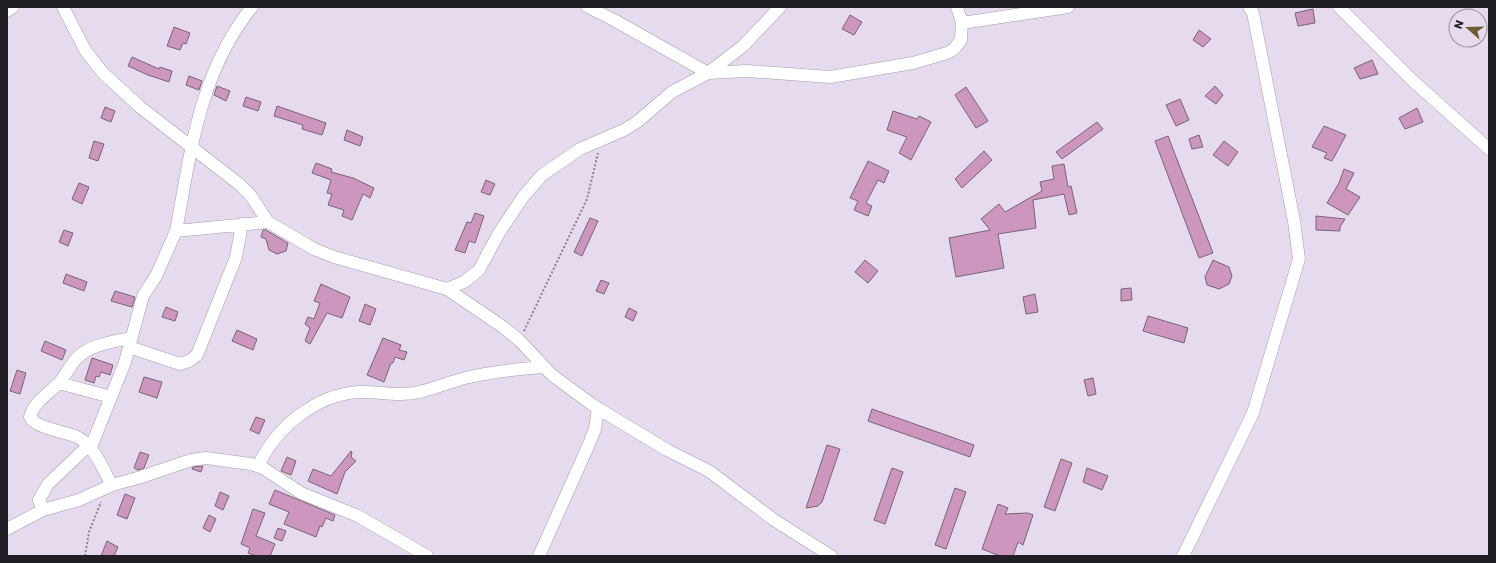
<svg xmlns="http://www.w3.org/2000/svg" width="1496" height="563" font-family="Poppins,sans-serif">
  <rect width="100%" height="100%" fill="#e5daee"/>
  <!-- building -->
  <path fill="#cd96be" stroke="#776672" d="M1313,9L1315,23L1298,26L1295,13Z
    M850,15L862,22L854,35L842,29Z
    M174,27L190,33L186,44L183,43L180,50L167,46Z
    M1199,30L1211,39L1203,47L1193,40Z
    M132,57L159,69L160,67L172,71L169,82L148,75L128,66Z
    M1372,60L1378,74L1360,79L1354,68Z
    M189,76L202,81L199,90L186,85Z
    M217,86L230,91L226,101L214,95Z
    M1215,86L1223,95L1216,104L1205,96Z
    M966,87L988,121L976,128L955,95Z
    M246,97L261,102L258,111L243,106Z
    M1180,99L1189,120L1176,126L1166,105Z
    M277,106L326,123L322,135L302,129L303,125L274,116Z
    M105,107L115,111L111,122L101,118Z
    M1417,108L1423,122L1405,129L1399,118Z
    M893,111L917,119L919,116L931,122L911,160L899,153L907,137L887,130Z
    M1097,122L1103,129L1062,159L1056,152Z
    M1324,126L1346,135L1332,161L1324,158L1327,153L1312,147Z
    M347,130L363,137L360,146L344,140Z
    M1199,135L1203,147L1192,149L1189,139Z
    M1168,136L1213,253L1199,258L1155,141Z
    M94,141L104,144L98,161L89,158Z
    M1224,141L1238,152L1228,166L1213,155Z
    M984,151L992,160L962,188L955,179Z
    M868,161L889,171L884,183L878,180L866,203L872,206L868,216L854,210L858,201L850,198Z
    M316,163L332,169L331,172L353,178L374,188L370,198L363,194L352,220L342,216L344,210L328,205L332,194L327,193L331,180L312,173Z
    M1064,164L1068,187L1071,186L1077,213L1069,215L1064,194L1033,200L1036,228L998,234L1004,268L956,277L949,238L990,230L981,219L999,204L1005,212L1042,191L1040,182L1054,179L1052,166Z
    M1344,169L1354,173L1346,189L1360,197L1348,215L1327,203L1339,183Z
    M486,180L495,184L490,195L481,192Z
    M79,183L89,187L82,204L72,199Z
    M475,213L484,216L475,243L469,241L465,253L455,250L467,222L471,223Z
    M1316,216L1345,219L1340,227V231L1316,230Z
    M590,218L598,221L582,256L574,252Z
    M64,230L73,233L68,246L59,242Z
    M263,230H266L288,243L286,251L277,254L269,250L266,239L261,237Z
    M865,260L878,271L868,283L855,272Z
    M1213,260L1229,267L1232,276L1229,284L1219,289L1207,285L1205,277Z
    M66,274L87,282L84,291L63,283Z
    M601,280L609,283L604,294L596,291Z
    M321,284L350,297L342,318L327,313L310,344L305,341L310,328L305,324L308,317L314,319L320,303L314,301Z
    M1131,288L1132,300L1121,301V289Z
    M115,291L135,297L132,307L111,301Z
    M1035,294L1038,312L1026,314L1023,297Z
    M365,304L376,309L370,325L359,321Z
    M166,307L178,312L175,321L162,317Z
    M629,308L637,312L633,321L625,317Z
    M1148,316L1188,328L1184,343L1143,331Z
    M237,330L257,339L253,350L232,341Z
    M383,338L401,345L399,350L407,352L404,360L395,357L393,363H391L384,382L367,375Z
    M45,341L66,350L62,360L41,351Z
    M92,358L113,365L110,375L101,372L99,377L96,376L94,383L85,380Z
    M17,370L26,373L20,394L10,391Z
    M144,377L162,382L157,398L139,392Z
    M1093,378L1096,394L1088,396L1084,380Z
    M872,409L974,445L970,457L868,421Z
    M256,417L265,420L259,434L250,430Z
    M827,445L840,449L822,502L818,506L806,508Z
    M351,451L352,452L351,457L356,461L345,472L337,494L308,481L313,469L331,476Z
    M140,452L149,455L144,468L138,470L134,468Z
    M287,457L296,461L291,475L281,471Z
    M1061,459L1072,463L1055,511L1044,507Z
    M203,466L201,472L192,469L193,467Z
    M892,468L903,472L885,524L874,520Z
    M1087,468L1108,476L1102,490L1083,482Z
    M955,488L966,492L946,549L935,545Z
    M275,490L335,515L333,521L326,518L322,527L320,526L316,537L284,524L289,512L269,504Z
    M220,492L229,496L223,510L215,506Z
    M125,494L135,498L127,519L117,515Z
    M998,504L1008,508L1005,514L1028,513L1033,515L1023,545L1018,542L1013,556H1000L982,549Z
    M253,509L265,513L256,536L275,544L270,556H256L248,553L250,548L241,544Z
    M209,515L216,519L210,532L203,528Z
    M278,528L286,531L282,541L274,538Z
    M107,541L118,547L114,556H101Z"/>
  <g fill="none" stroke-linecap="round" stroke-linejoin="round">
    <defs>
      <path id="street" d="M63,7L85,50L102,72L140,107L239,184L251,196L268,222
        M588,7L614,20L708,73L747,71L830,77L913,63L947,53L954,49L961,40L962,23
        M957,7L962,23L1068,7
        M1339,7L1412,80L1489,149
        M7,11L13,7
        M176,231C191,151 199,73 252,7
        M447,289L464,282L479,270L499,233L523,197L542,175L580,149L624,130L637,122L672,92L708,73L743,46L780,7
        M129,347L180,364L189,361L197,355L236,257L242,224
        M59,383L111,397
        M91,447L125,362L143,296L156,276L176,231L268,222L314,249L334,257L447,289L503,327L519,340L552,375L594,406L667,450L709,471L774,520L831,556
        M258,466C276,428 315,395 358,392C379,391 397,397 419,392C434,389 449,382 465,378C491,372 516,369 543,367
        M112,485C102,468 94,444 75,436C64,432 34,427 30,417C34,402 48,394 59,383C66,375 70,365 77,358C91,344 113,342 131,338
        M43,510L39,500L48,484L89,445
        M7,529L43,510L79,500L112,485L141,477L191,460L206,458L251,464L263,468L301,493L358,516L427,556
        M539,556L589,444L595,429L598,408
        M1183,556L1253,413L1299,259L1294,221L1253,13L1249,7"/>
    </defs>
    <!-- street casing -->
    <use href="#street" stroke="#a59cae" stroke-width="13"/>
    <!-- path -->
    <path stroke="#8c8493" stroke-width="2" stroke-dasharray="2 2" stroke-linecap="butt" d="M524,331L587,199L598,153
      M85,556L89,532L101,502"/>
    <!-- street -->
    <use href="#street" stroke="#fff" stroke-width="12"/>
  </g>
  <!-- border -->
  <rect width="1496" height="563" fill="none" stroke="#221e26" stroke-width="16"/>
  <!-- north arrow -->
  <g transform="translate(1468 28) rotate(290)"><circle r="19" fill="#e5daee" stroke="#978f9e"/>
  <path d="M0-3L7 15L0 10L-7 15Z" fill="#6f5c2a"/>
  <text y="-6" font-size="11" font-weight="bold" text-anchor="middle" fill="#221e26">N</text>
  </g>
</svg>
